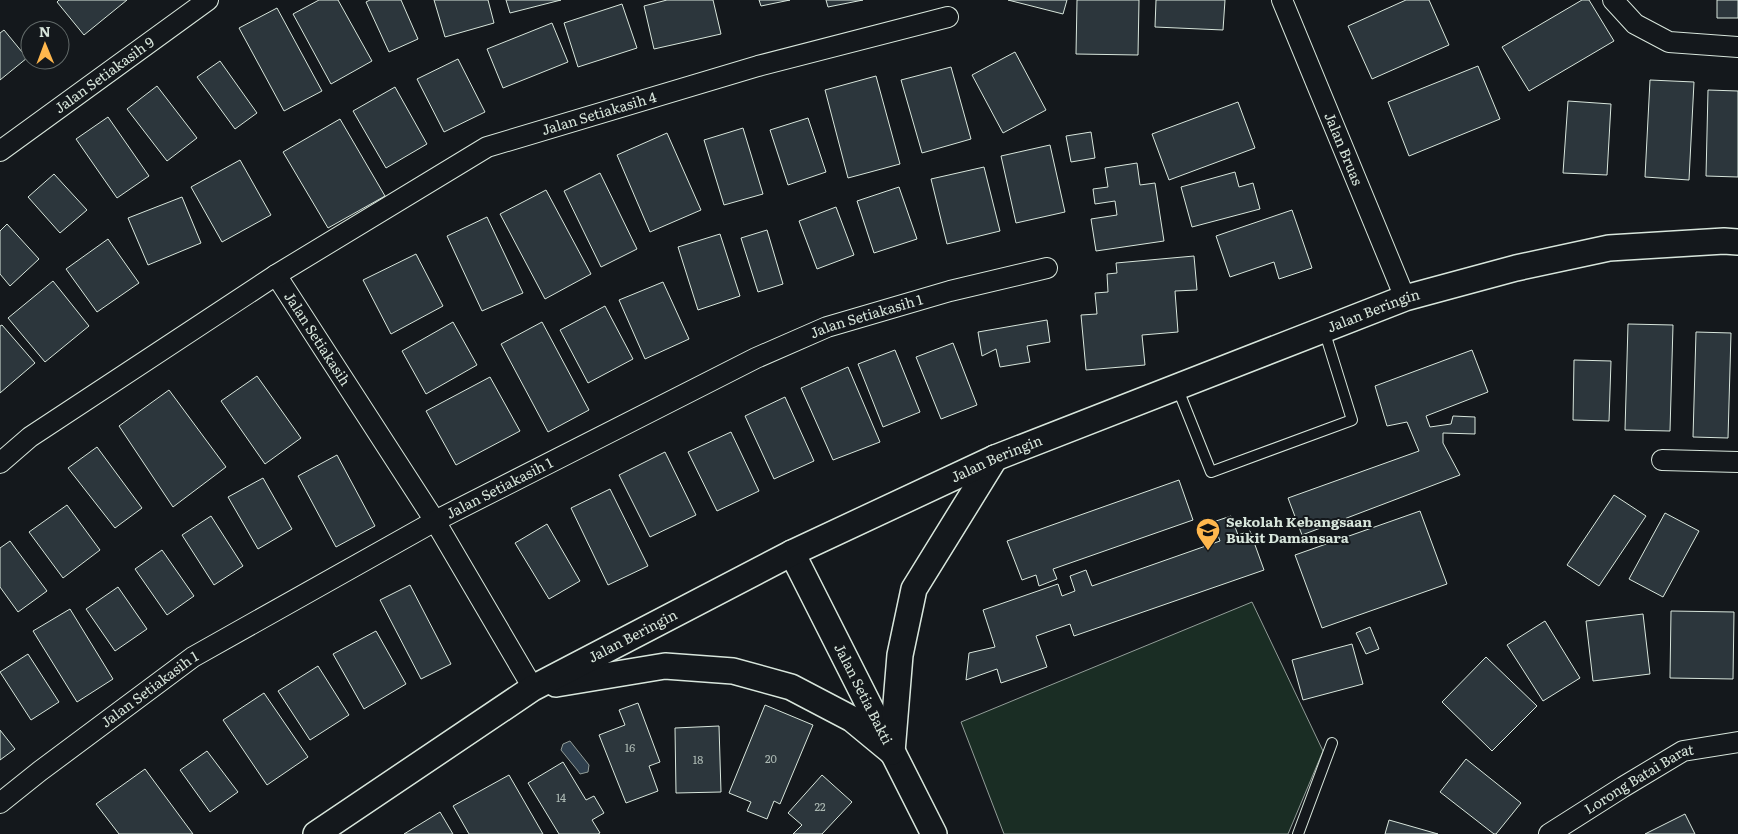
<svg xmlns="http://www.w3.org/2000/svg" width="1738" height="834" font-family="Literata,serif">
  <rect width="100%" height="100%" fill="#14181c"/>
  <!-- pitch -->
  <path fill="#1a2d24" stroke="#939e99" d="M1252,602L1323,751L1288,834H1004L961,722Z"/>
  <!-- water -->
  <path fill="#2f3f4d" stroke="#939e99" d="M570,741L589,765L588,772L580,774L578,771L561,750L563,744Z"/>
  <!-- building -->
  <path fill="#2c363c" stroke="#d8e6dc" d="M59,0H127L84,35L57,2Z
    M319,0H338L372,61L331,84L293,14Z
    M370,0H401L418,39L389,52L366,2Z
    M434,0H488L494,23L445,37Z
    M506,0H561L510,13Z
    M667,0H713L721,34L654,49L644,6Z
    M759,0H790L761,6Z
    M826,0H863L828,7Z
    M1008,0H1067L1063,14Z
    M1077,0H1139L1138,55L1076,54Z
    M1156,0H1225L1223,30L1155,27Z
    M1406,0H1429L1449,45L1372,79L1348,26Z
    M1582,0H1589L1614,41L1529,91L1502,47Z
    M1717,0H1738V18H1717Z
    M622,4L637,48L578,67L564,23Z
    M277,8L322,91L284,111L239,28Z
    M552,23L568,62L503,88L487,49Z
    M4,30L27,58L0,80V33Z
    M1015,52L1046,110L1003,133L972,75Z
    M458,59L485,112L444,132L417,79Z
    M220,61L257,113L235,129L197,77Z
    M1478,66L1500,119L1409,156L1388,102Z
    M951,67L971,139L922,153L901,80Z
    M876,76L900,164L848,178L825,90Z
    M1650,80L1694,82L1689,180L1645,177Z
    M157,86L197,138L167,161L127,109Z
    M395,87L427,144L386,168L353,111Z
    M1708,90L1738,91V177L1706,176Z
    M1568,101L1611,104L1607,175L1563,173Z
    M1238,102L1255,148L1169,180L1152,134Z
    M108,117L149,176L117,198L76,139Z
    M808,118L826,172L788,185L770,130Z
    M340,119L385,196L328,228L283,152Z
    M743,128L763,194L724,205L704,140Z
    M1091,132L1095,158L1071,162L1066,136Z
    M667,133L701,210L650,232L617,155Z
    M1050,145L1065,212L1016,223L1001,156Z
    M240,160L271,215L222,242L191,187Z
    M1137,163L1140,185L1155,183L1164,241L1096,251L1091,219L1117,215L1115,201L1095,204L1093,189L1108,187L1105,168Z
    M984,167L1000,231L947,244L931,179Z
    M1235,172L1239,187L1253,183L1260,209L1192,227L1181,187Z
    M600,173L637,249L601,267L564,191Z
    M54,174L87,210L60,233L28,197Z
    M899,187L917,239L874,253L857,201Z
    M546,190L591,274L545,299L500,214Z
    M182,197L201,243L148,265L128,218Z
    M836,207L854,255L817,269L799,221Z
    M1292,210L1312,268L1279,279L1274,262L1230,277L1216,236Z
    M487,217L523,293L482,311L447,236Z
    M7,224L39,259L10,286L0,274V231Z
    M767,230L783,284L758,292L741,238Z
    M720,234L740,296L698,310L678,247Z
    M108,239L139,283L97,312L66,269Z
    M416,254L443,306L391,334L363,280Z
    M1194,256L1197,290L1175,291L1178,332L1142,335L1145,365L1086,370L1081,315L1097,314L1095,293L1108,292L1107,274L1117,273L1116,263Z
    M53,281L89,326L45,362L8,318Z
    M663,282L689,339L645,359L619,300Z
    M605,306L633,359L588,383L560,330Z
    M1047,320L1050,342L1027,346L1030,362L1000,367L996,349L982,356L978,332Z
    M453,322L477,365L426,394L402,351Z
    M542,322L589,410L548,432L501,344Z
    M1628,324L1673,325L1670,431L1625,430Z
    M2,325L35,363L0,393V326Z
    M1696,332L1731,333L1728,438L1693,437Z
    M953,343L977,405L941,419L916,357Z
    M895,350L920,412L883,427L858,364Z
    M1472,350L1488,392L1426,416L1430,427L1451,424L1453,416L1475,417V434L1443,433V443L1460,475L1302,535L1288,498L1419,451L1407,422L1387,426L1375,386Z
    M1574,360L1611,361L1609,421L1573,420Z
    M848,367L880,442L833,460L801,388Z
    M257,376L301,438L265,464L221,401Z
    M490,377L520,431L456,465L426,411Z
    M169,390L226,467L173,507L119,426Z
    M785,397L814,461L774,479L745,416Z
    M731,432L759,491L717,511L688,452Z
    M97,447L142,508L115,528L68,468Z
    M665,452L696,515L650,537L619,475Z
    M337,455L375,526L336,547L298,476Z
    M263,478L292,529L258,549L228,497Z
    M1179,480L1193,520L1053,569L1057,579L1039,586L1036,575L1022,580L1007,541Z
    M610,489L648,566L608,585L571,508Z
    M1614,495L1646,516L1599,586L1567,565Z
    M67,505L100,550L63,578L29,532Z
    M1420,511L1447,584L1322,628L1295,555Z
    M1665,513L1699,531L1663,597L1629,579Z
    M211,516L243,566L214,585L182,535Z
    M1231,516L1238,535L1250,531L1264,570L1074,636L1070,624L1036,636L1047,667L1001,683L997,669L966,680L969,653L995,647L983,610L1058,584L1062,596L1075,591L1070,576L1086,570L1092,586L1220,541L1213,522Z
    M547,524L580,581L549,599L515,543Z
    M10,541L47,591L18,612L0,587V548Z
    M162,550L194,596L167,615L135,569Z
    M410,585L451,664L421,679L380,600Z
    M118,587L147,629L115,651L86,609Z
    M70,609L113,679L77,702L33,631Z
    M1671,611L1734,612L1733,679L1670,678Z
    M1643,614L1650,674L1593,681L1586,621Z
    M1545,621L1580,678L1543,701L1507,645Z
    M1370,627L1379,649L1366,654L1356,633Z
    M376,631L406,684L364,709L333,654Z
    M1352,644L1363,684L1303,700L1292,660Z
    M28,654L59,702L31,720L0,672Z
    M1486,657L1537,706L1492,751L1442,702Z
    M318,666L349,715L310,740L278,691Z
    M264,693L308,757L267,785L223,720Z
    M638,703L660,762L649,766L658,791L626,803L599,735L625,725L619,710Z
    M765,705L813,725L780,804L774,801L767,819L747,811L751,802L729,793Z
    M719,726L721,792L676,793L675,728Z
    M0,730L15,749L0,760Z
    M207,751L238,792L210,812L180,770Z
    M1466,759L1521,803L1496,834H1494L1440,792Z
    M563,762L586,800L594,796L604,813L592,820L600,833L598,834H559L528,783Z
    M145,769L193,834H119L96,804Z
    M509,775L543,834H469L453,806Z
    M822,775L852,802L822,834H793L802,825L788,813Z
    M440,812L453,834H404Z
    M1685,814L1695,834H1645Z
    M1389,820L1438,834H1385Z"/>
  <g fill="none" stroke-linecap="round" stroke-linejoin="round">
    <defs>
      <path id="service" d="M1177,387L1211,472L1352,420L1324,330
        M1298,834L1332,743"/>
      <g id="minor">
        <path id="s1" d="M1282,0L1405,298"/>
        <path d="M1613,0L1635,24L1669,42L1738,47"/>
        <path id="s2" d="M0,151L208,0"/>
        <path id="s3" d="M276,275L435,521L533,688"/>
        <path d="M1662,460L1738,462"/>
        <path id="s4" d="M0,463L30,437L276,275L487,147L758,66L948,17"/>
        <path id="s5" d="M0,803L40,771L193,657L435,521L756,358L827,327L950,291L1047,268"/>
        <path id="s6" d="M1549,834L1623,787L1683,751L1738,742"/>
      </g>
      <g id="tertiary">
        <path id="s7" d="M792,553L934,834"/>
        <path d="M556,684L665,666L733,671L791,687L852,719L892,752"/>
        <path d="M892,752L900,655L914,589L995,458"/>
        <path id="s8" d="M316,834L533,688L792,553L995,458L1405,298L1516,268L1609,248L1724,241L1738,242"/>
      </g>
    </defs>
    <!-- service casing -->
    <use href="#service" stroke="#d8e6dc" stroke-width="12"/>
    <!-- minor casing -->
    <use href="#minor" stroke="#d8e6dc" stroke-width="22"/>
    <!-- tertiary casing -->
    <use href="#tertiary" stroke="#d8e6dc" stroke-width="28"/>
    <!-- service -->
    <use href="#service" stroke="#14181c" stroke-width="10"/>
    <!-- minor -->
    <use href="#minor" stroke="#14181c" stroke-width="20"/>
    <!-- tertiary -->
    <use href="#tertiary" stroke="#14181c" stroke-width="25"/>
  </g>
  <!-- icons -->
  <defs>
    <symbol id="school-pin" viewBox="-11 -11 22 30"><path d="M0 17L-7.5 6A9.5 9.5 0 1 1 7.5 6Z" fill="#ffb74d" stroke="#14181c"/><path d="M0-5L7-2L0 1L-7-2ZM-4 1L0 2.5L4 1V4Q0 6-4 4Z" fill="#111"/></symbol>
  </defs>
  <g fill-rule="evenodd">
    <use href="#school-pin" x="1194" y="516" width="28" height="38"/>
  </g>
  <g text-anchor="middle" stroke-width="4" stroke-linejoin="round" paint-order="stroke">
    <!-- number labels -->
    <g font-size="11" fill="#adbab4">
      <text x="630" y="752">16</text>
      <text x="771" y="763">20</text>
      <text x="698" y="764">18</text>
      <text x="561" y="802">14</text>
      <text x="820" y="811">22</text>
    </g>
    <!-- street labels -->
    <g font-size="14" fill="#d8e6dc" stroke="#14181c">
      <text dy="5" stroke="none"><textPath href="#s2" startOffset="129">Jalan Setiakasih 9</textPath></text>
      <text dy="5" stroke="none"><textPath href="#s4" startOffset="698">Jalan Setiakasih 4</textPath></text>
      <text dy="5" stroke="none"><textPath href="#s1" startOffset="161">Jalan Bruas</textPath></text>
      <text dy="5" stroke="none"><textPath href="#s8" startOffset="1184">Jalan Beringin</textPath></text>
      <text dy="5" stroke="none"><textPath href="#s5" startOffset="998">Jalan Setiakasih 1</textPath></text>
      <text dy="5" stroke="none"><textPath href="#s3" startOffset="76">Jalan Setiakasih</textPath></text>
      <text dy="5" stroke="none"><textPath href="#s8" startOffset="779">Jalan Beringin</textPath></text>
      <text dy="5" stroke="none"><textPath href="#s5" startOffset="592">Jalan Setiakasih 1</textPath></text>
      <text dy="5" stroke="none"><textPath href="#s8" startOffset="374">Jalan Beringin</textPath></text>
      <text dy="5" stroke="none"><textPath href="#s5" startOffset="188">Jalan Setiakasih 1</textPath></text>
      <text dy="5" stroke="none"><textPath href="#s7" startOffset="158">Jalan Setia Bakti</textPath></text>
      <text dy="5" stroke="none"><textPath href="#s6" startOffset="106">Lorong Batai Barat</textPath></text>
    </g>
    <!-- poi labels -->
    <g font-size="14" font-weight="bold" fill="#d8e6dc" stroke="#14181c" text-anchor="start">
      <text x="1226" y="527">Sekolah Kebangsaan<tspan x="1226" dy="16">Bukit Damansara</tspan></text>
    </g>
  </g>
  <!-- north arrow -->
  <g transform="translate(45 45) rotate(359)"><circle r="24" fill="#14181c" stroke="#626a69"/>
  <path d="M0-4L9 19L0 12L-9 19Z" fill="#ffb74d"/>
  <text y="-8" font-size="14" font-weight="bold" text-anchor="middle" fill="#d8e6dc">N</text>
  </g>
</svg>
